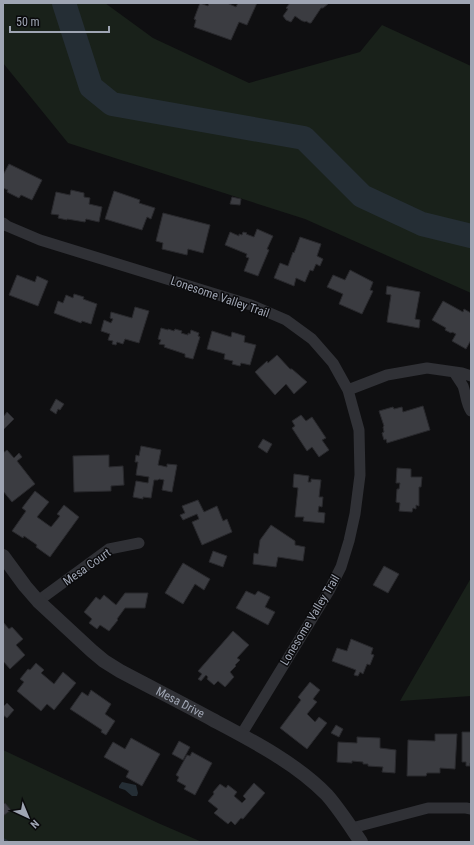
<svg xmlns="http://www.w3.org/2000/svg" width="474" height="845" font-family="'Roboto Condensed',sans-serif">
  <rect width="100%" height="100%" fill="#0f0f11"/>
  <!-- green -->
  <path fill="#19211a" d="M3,3H105L153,38L249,83L360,52L382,25L471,66V293L305,219L68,143L3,63Z
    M471,578V696L400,701Z
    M3,750L158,823L202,842H3Z"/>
  <!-- water -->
  <path fill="#252e35" d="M122,782L136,785L138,793L137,796H132L125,790L119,788V786Z"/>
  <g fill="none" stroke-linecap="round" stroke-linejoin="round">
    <!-- stream -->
    <path stroke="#252e35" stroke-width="4" d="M3,840L7,842"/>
    <!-- river -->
    <path stroke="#252e35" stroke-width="24" d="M64,3L91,87L112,104L304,138L362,196L422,224L471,236"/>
  </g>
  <!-- building -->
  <path fill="#3b3c41" stroke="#29292d" d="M200,3L208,6L209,3H227L236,7L238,3H257L247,25L239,22L231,40L194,27L196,20L194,19Z
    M290,3H327L328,4L323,8H321L311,23H309L306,21L305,22L303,21H302L295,16L291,22L286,20L283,16L288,9L286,8Z
    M9,164L42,180L32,200L21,195L19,198L7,192L8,190L3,188V175Z
    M71,190L84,193V197L90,198L89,204L102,207L99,222L86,219L85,222L67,219V220L58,218L59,215L51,214L56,192L70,195Z
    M114,191L140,200L139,203L155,208L151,219L147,217L142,230L105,219Z
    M232,197L241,199L240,205L230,204Z
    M163,213L210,225L203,253L188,249L187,255L162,249L163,243L156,241Z
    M257,229L273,236L267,249L269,250L258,276L244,271L249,258L246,257L247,254L225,245L230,232L239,236V234L242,235L243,232L247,233L246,234L254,237Z
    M300,237L321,244L317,256L323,259L320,266L316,264L313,271L310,270L305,282L296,278L294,286L274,278L280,263L288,266L293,252L294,253Z
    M350,270L373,282L370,290L373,291L362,314L339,304L343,294L327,287L333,275L345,280Z
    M17,275L35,282L37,276L48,281L38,306L9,295Z
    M387,286L420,292L415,319L420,320L419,328L387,322L391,295L386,294Z
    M74,294L84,297L83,299L97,304L91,324L82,321L81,323L54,313L58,301L63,303L66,295L73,298Z
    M443,301L463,312L464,309L471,313V340L466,349L452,341L456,334L452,332L451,333L445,330L446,328L432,320Z
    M135,307L149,311L139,343L125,339L123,344L117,342L116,345L112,344L113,341L108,340L110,334L101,331L104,320L111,323L113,319L110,318L111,312L132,318Z
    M161,328L168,330V329L174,331L175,329L182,331L181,333L188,335V333L190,334L191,330L199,333L198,336L200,337L193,359L185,357V354L164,347L165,345L159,344L161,340L158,339Z
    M212,331L231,337L232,332L245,336L244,342L256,345L250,365L241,363L240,366L232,364L233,361L224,359L225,354L207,349Z
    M277,355L290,369H292L307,382L294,394L286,384L275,395L255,372L267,361L268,363Z
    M56,399L64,404L60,410L58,409L56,414L50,410Z
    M423,406L430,430L387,443L386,439L384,440L382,433L384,432L383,427L384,426L379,411L393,407L394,409L402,407L403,412Z
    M7,412L14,419L3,430V415L4,416Z
    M301,415L306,421L312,417L326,438L322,440L329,450L319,457L312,447L307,451L292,428L295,426L292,421Z
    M263,439L272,444L267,453L258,447Z
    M141,446L161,450L158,465L167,467V464L177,465L172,492L162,490L164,480L159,479L158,480H154L151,498L143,497V499L133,497L136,481L148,483L149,477L136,475L138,462H135L136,455L139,456Z
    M7,450L14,458L19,453L22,457L17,461L35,484L12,502L3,491V453Z
    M109,455V467L123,466L124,485L111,486V491L74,492L73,456Z
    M397,468L411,469V477H422L421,487H419V506L416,505V509L413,508L412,512L399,511L400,503L396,502L397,489H399L400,483H396Z
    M294,474L309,476L308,482H311V479L321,480L319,497H323L322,507L319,506L318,512L325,513L324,523L303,521L304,517H295L298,488L293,487Z
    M35,491L49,502L37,517L51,527L60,516L57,514L64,505L79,517L50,557L36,547L37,545L24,536L23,538L12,531L26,511L22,508Z
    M198,500L204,512L217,506L223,521L227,519L232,532L202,545L192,522L199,519L197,514L183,520L180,515L185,513L182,506Z
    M271,525L295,541V545L305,547L303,561L278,557L276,567L253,564L254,553L258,554L260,540Z
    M213,551L227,556L223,567L209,562Z
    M183,563L210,579L204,590L195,584L183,604L165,593Z
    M384,566L399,574L388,593L373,585Z
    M246,591L255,595L258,591L270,597L265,607L275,612L268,625L236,608Z
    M125,593H148L145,608H125L117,619L118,620L109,631L100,625L97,629L89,623L92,619L84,612L96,597L100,600L104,595L116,605Z
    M3,622L9,629L12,627L23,639L16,645L25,655L10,669L3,661Z
    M233,631L249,645L237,658L240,660L235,665L236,666L230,672L234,677L225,687L218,681L214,685L207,679L208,677L206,675L201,681L198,679L202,674L198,671Z
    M351,639L373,648L371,654L374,655L370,665L367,664L363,674L360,672L358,676L354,675L356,670L332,661L337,648L347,651Z
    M36,663L44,670L41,673L54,684L63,672L76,683L54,710L47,704L41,711L17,691L24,682L20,679L28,669L30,670Z
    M310,682L320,690L313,699L317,702L307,714L315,722L319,717L327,723L307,749L280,728L301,700L298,697Z
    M91,690L111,704L105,714L115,721L106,735L101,732L102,730L70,709L82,692L88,696Z
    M7,703L14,710L7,718L3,715V707Z
    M336,725L343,729L339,737L331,733Z
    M462,732H471V763H470V766H466V762H462Z
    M435,734H457L455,769L440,768V773H427L426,776H407L408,740L435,741Z
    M357,737L380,738V748L396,750L395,773L382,772L383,767L368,766V764H363V762L352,761V763L337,762L338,742L357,743Z
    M131,738L160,754L142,786L126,777L129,771L104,757L113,742L125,749Z
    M179,741L190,747L183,760L172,754Z
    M192,752L212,763L195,795L184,789L186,786L177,781L179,777L176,775L187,755L190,756Z
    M254,783L265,793L243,819L241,818L235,825L231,821L228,824L214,813L218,809L208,801L214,794L213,792L220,784L226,788L228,785L237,792L234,796L242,803L246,799L243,796Z
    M5,803L11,810L3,816V805Z"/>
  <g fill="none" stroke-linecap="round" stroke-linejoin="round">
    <!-- minor -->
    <path stroke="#303136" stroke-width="11" d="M3,223L7,226L40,240L251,305L286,320L312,339L333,363L348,390L359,430L360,475L355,514L349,541L341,567L329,591L241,735
      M454,372C457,377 460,381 463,386C466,394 466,404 471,411
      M348,390L387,375L427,368L462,373L471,376
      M38,601L109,549L139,543
      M352,828L428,808H466L471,809"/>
    <!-- tertiary -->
    <path stroke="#303136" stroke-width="14" id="s1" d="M3,556L25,586L38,601L92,651L104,661L120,671C152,688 184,704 215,721C253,741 297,764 327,795C340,810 350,826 361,842"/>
  </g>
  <g text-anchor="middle" stroke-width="3" stroke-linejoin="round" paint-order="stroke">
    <!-- street labels -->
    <g font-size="12" fill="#9fa5b3" stroke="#0a0a0c">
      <text transform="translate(220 297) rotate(19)" y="4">Lonesome Valley Trail</text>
      <text transform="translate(87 567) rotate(-35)" y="4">Mesa Court</text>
      <text transform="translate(310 620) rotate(-59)" y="4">Lonesome Valley Trail</text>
      <text dy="4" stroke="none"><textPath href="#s1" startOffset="233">Mesa Drive</textPath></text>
    </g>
  </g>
  <!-- border -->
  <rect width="474" height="845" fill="none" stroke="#9fa5b3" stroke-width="8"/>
  <!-- north arrow -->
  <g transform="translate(28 817) rotate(136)" stroke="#0a0a0c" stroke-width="3" paint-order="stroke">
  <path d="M0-3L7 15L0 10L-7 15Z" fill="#9fa5b3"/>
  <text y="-6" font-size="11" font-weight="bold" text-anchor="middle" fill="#9fa5b3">N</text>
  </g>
  <!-- scale -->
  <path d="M10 26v6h99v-6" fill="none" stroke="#9fa5b3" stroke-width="2"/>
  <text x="16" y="26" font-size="12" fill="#9fa5b3" stroke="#0a0a0c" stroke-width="3" paint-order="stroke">50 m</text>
</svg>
